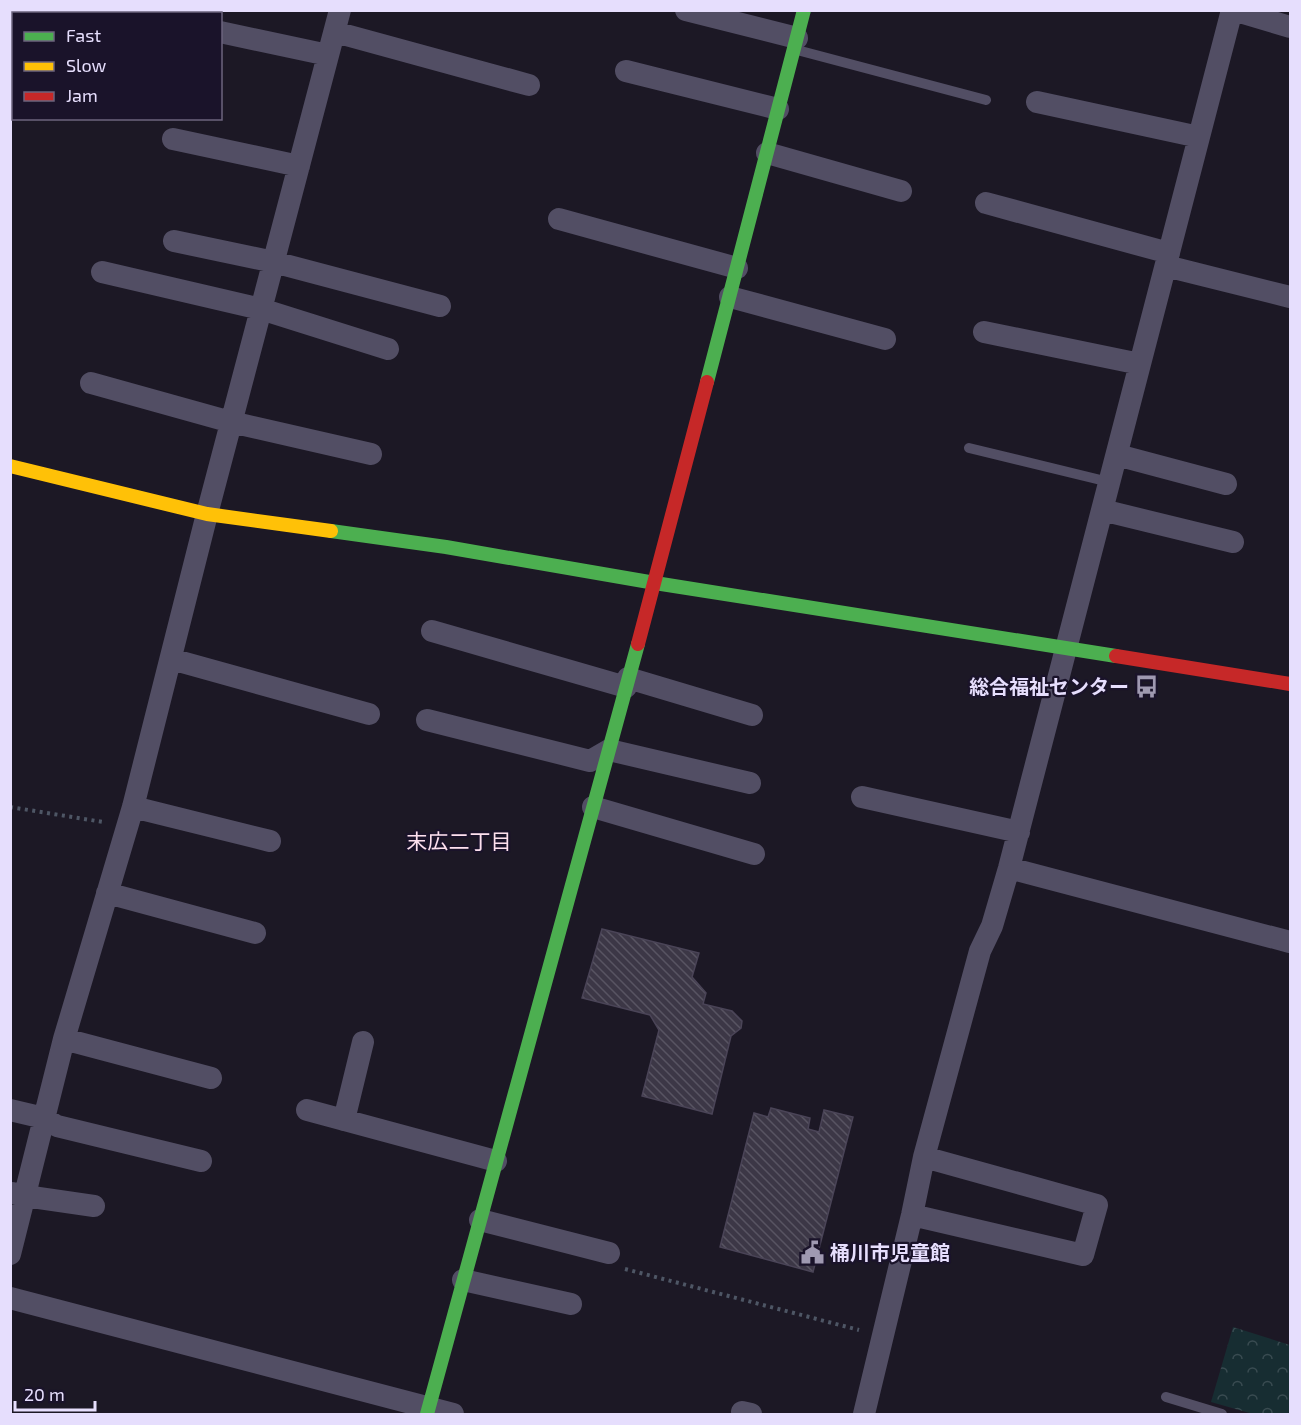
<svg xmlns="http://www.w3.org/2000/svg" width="1301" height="1425" font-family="'Exo 2','Noto Sans JP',sans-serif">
  <defs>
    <pattern id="park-crowns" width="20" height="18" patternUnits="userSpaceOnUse" patternTransform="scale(1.5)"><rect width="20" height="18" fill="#172d32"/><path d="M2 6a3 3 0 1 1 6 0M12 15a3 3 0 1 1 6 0" fill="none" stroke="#394b51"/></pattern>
    <pattern id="building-back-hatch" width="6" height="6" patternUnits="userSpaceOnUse" patternTransform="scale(1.5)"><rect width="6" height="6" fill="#3c3746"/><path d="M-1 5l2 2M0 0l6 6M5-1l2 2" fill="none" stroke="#585462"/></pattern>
  </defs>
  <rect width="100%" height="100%" fill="#1c1825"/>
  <!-- park -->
  <path fill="url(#park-crowns)" d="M1233,1327L1290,1345V1414H1253L1211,1402Z"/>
  <!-- building -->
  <path fill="url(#building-back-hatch)" stroke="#4a4457" stroke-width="1.5" d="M602,929L699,953L692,977L706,993L703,1004L732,1011L742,1021L741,1028L731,1036L712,1114L642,1096L659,1030L650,1015L582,998Z
    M771,1108L810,1118L808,1129L819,1132L824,1110L853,1117L813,1272L720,1247L754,1113L768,1117Z"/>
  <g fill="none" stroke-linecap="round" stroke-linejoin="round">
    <!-- path -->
    <path stroke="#4e5665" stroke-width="4" stroke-dasharray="3 4.5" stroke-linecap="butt" d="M10,807L103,822
      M625,1269L859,1330"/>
    <!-- lane -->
    <path stroke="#524e64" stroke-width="10" d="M797,50L986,100
      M969,448L1109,482
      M1166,1397L1222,1414"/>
    <!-- street -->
    <path stroke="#524e64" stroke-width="22" d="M686,10L797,38
      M1233,10L1290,27
      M220,32L328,55
      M335,32L529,85
      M626,71L778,109
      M10,80L14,81
      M1037,102L1199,137
      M173,139L299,166
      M767,153L901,191
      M986,203L1169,253
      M559,219L737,268
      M174,241L274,262L440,306
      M1166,266L1290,297
      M102,272L261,309L388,349
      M730,297L885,339
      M984,332L1140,364
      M91,383L231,422L371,454
      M1117,455L1226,484
      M1102,510L1233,542
      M432,631L626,687
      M171,659L369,714
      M628,678L752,715
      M427,720L590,761L609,750L750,783
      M862,797L1019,832
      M133,807L270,841
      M593,807L754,854
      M1009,868L1290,942
      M107,893L255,933
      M64,1039L211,1078
      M10,1110L44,1118L57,1126L201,1161
      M307,1110L496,1161
      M344,1120L363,1042
      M12,1193L25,1196L94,1206
      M912,1215L1083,1255L1097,1205L924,1157
      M480,1220L609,1253
      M10,1254L64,1039L133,807L207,514L340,10
      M463,1280L571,1304
      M10,1298L453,1414
      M742,1412L751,1414
      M864,1414L912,1215L924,1157L980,951L992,926L1009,868L1232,10"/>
    <!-- fast -->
    <path stroke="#4caf50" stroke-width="14" d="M707,382L804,10
      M331,531L446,547L655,583L1116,656
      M427,1414L638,644"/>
    <!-- slow -->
    <path stroke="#ffc107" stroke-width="14" d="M10,466L207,514L331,531"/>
    <!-- jam -->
    <path stroke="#c62828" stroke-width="14" d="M638,644L707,382
      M1116,656L1290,684"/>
  </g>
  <!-- icons -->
  <defs>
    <symbol id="bus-bare" viewBox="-9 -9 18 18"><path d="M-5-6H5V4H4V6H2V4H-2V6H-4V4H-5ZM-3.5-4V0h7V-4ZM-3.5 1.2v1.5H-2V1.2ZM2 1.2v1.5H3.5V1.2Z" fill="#9f99b1" stroke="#1a132a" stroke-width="2.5" paint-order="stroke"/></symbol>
    <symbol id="civic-bare" viewBox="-9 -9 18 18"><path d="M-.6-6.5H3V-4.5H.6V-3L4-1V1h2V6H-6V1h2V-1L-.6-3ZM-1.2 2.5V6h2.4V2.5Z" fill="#9f99b1" stroke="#1a132a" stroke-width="2.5" paint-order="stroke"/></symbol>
  </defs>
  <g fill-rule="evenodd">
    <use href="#bus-bare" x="1130" y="670" width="33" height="33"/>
    <use href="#civic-bare" x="796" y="1236" width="33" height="33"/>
  </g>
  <g text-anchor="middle" stroke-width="4.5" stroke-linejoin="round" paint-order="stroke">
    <!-- poi labels -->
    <g font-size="20" font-weight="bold" fill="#e6defd" stroke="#1a132a" text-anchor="end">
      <text x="1129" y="694">総合福祉センター</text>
      <text x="830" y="1260" text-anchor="start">桶川市児童館</text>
    </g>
    <!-- neighbourhood labels -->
    <g font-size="21" fill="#fde0ee" stroke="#1a132a">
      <text x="459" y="849">末広二丁目</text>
    </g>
  </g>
  <!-- border -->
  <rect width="1301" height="1425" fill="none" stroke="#e6defd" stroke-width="24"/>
  <!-- legend -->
  <rect x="12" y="12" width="210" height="108" fill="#1a132a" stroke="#6c647e" stroke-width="1.5"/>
  <rect x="24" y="32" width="30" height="9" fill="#4caf50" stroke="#6c647e" stroke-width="1.5"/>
  <text x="66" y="42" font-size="18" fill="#e6defd">Fast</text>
  <rect x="24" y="62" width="30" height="9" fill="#ffc107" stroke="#6c647e" stroke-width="1.5"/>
  <text x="66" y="72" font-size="18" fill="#e6defd">Slow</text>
  <rect x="24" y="92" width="30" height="9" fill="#c62828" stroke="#6c647e" stroke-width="1.5"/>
  <text x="66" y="102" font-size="18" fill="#e6defd">Jam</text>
  <!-- scale -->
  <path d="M15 1401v9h80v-9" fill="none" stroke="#e6defd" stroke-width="3"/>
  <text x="24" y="1401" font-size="18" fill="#e6defd" stroke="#1a132a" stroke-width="4.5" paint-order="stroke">20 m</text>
</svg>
